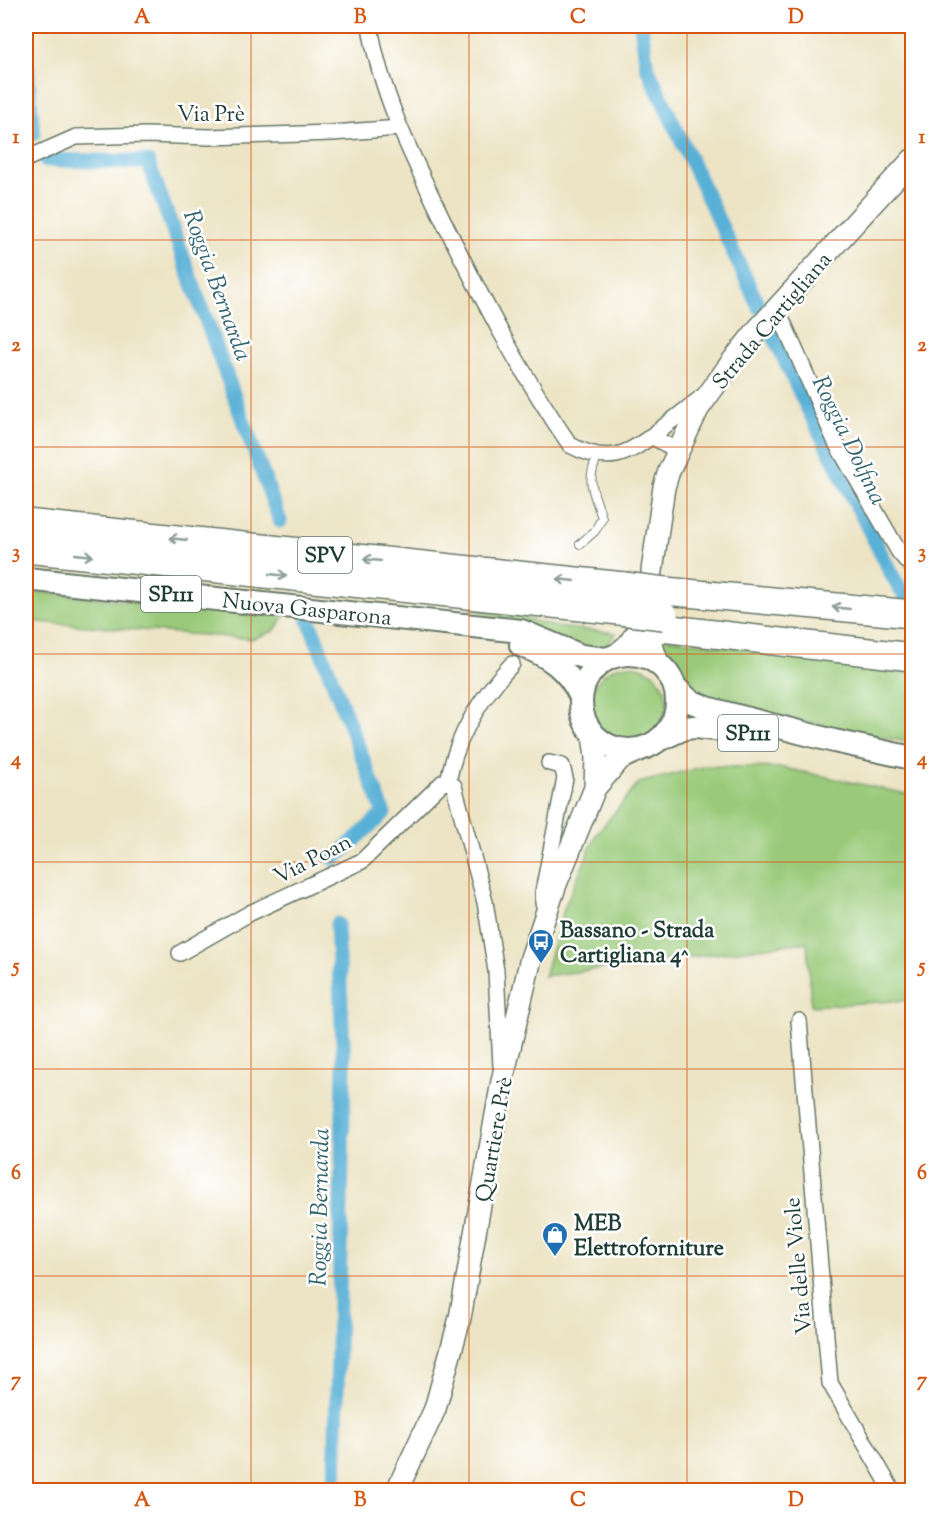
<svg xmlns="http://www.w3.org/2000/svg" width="938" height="1516" font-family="'Sorts Mill Goudy',serif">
  <rect width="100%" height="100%" fill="#fff"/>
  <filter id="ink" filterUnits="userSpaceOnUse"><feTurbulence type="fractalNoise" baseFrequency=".0167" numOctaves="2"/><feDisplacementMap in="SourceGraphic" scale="12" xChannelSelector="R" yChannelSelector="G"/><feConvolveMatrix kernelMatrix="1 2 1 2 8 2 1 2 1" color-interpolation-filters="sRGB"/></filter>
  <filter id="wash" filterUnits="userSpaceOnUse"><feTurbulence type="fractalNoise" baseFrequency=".008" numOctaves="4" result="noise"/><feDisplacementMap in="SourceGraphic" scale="24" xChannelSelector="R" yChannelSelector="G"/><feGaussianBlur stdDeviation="1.35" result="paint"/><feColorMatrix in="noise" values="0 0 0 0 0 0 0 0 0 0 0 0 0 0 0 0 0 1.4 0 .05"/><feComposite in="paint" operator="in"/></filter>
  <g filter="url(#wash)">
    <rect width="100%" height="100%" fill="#ede4c5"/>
    <!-- green -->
    <path fill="#9aca79" stroke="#5c8456" stroke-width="1.5" d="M26,591L284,617L274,631L252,639L26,621Z
      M467,608L503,612L557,627L616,633C610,645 603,647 590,648Z
      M657,637L829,659L912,673V743L716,704L684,689L674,669L659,648Z
      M591 703a38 38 0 1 1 76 0a38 38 0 1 1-76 0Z
      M706,766L784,768L912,795V1000L811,1006L807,942L544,976L565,906L596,835L639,783Z"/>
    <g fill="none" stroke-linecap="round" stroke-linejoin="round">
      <!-- canal -->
      <path stroke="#59b0d6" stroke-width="15" d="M641,26L647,67L759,307
        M26,54L33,134
        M46,160L148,162L280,521
        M768,324L803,399L893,577L912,607
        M308,618L384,813L334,859
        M335,1490L344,1064L337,924"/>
    </g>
  </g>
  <g filter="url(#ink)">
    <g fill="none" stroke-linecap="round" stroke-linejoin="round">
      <defs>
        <path id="lane" d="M580,544L595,531L602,518C594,492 585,482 598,456"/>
        <path id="street" d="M370,26C381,96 413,158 444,222C482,299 521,374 570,445C608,465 627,456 658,431C673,420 688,408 702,397
          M26,159L76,137L146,135L210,137L332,133L400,128
          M777,308L836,443L899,552L912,567
          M651,436L678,451
          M448,782C456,737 481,697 512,664
          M543,903V892L565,778L562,766L549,763
          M180,953L250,913L362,861L443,782H448L454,786L485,902L496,971L501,1066
          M799,1021L830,1383L892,1490"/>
        <path id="secondary" d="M652,571L664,487L669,471L698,409L734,359L758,329L912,160
          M649,637L658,663
          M615,656L629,644L634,636
          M593,735L596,757L595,788
          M397,1490L435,1409L460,1318L502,1081L531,958L556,884L595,788L620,759L644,748"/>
        <path id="primary" d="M26,579L521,631L581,656L606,659
          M521,645C549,656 568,669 581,697
          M581 702a48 48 0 1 1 96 0a48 48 0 1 1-96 0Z
          M676,688L690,701L710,709L834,741L912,758
          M663,738L685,728L695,727L764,734"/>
        <path id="highway" d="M26,523L624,586
          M26,549L620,611
          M665,591L912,614
          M662,628L912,657"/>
      </defs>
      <!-- lane casing -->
      <use href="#lane" stroke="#677767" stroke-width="10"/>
      <!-- street casing -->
      <use href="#street" stroke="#677767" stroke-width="18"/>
      <!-- secondary casing -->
      <use href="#secondary" stroke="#677767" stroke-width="24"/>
      <!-- primary casing -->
      <use href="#primary" stroke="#677767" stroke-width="26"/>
      <!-- highway casing -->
      <use href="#highway" stroke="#677767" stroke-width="30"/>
      <!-- lane -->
      <use href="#lane" stroke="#fff" stroke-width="8"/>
      <!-- street -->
      <use href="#street" stroke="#fff" stroke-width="15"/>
      <!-- secondary -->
      <use href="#secondary" stroke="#fff" stroke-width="21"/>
      <!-- primary -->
      <use href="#primary" stroke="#fff" stroke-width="22"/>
      <!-- highway -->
      <use href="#highway" stroke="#fff" stroke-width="27"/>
      <defs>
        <path id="highway-bridge" d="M624,586L665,591
          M620,611L664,616"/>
      </defs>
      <!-- highway-bridge casing -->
      <use href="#highway-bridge" stroke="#677767" stroke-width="30" stroke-linecap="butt"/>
      <!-- highway-bridge -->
      <use href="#highway-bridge" stroke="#fff" stroke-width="27"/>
    </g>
    <!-- one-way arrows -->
    <defs><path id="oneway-shaft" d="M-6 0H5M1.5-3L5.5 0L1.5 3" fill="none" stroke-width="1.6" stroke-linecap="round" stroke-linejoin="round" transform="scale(1.5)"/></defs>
    <g stroke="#8f9e9a">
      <use href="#oneway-shaft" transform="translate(178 539) rotate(-174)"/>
      <use href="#oneway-shaft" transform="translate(84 555) rotate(6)"/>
      <use href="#oneway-shaft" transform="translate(372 560) rotate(-174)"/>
      <use href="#oneway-shaft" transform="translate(278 575) rotate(6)"/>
      <use href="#oneway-shaft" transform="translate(566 580) rotate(-174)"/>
      <use href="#oneway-shaft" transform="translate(841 608) rotate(-174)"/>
    </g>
  </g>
  <!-- grid -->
  <path fill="none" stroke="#d45610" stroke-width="1.5" stroke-opacity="0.55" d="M251,26V1490M469,26V1490M687,26V1490M26,240H912M26,447H912M26,654H912M26,862H912M26,1069H912M26,1276H912"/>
  <!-- icons -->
  <defs>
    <symbol id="bus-pin" viewBox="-11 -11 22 30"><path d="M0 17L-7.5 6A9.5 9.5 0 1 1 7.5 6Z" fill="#1f6fb2" stroke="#fff"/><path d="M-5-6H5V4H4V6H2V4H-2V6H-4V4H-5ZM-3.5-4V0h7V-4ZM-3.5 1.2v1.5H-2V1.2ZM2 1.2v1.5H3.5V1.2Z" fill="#fff"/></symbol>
    <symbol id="shop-pin" viewBox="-11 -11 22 30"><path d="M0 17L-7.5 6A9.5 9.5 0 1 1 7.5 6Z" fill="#1f6fb2" stroke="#fff"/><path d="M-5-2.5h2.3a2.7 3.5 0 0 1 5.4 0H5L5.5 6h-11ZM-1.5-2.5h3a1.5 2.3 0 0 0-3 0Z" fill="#fff"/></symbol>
  </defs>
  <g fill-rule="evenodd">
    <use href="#bus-pin" x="526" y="927" width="30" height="40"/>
    <use href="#shop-pin" x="540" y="1220" width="30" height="40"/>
  </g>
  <g text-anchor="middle" stroke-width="5" stroke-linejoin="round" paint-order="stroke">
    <!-- shield labels -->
    <g fill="#fff" stroke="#627771" stroke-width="1.5">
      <rect x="298" y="537" width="54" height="36" rx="4.5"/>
      <rect x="141" y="576" width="60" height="36" rx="4.5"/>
      <rect x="718" y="715" width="60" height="36" rx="4.5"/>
    </g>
    <g font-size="21" font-weight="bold" fill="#1f3d34">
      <text x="325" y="562">SPV</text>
      <text x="171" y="601">SP111</text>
      <text x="748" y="740">SP111</text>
    </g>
    <!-- street labels -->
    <g font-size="22" fill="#1f3d34" stroke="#fff">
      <text x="211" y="121">Via Prè</text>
      <text transform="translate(771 320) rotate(-50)" y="8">Strada Cartigliana</text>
      <text transform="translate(307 608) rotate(6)" y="8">Nuova Gasparona</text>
      <text transform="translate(312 858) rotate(-27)" y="8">Via Poan</text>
      <text transform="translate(493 1139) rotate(-80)" y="8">Quartiere Prè</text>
      <text transform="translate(797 1266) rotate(-95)" y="8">Via delle Viole</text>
    </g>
    <!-- poi labels -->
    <g font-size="22" font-weight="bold" fill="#1f3d34" stroke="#fff" text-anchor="start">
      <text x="560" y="937">Bassano - Strada<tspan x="560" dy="25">Cartigliana 4^</tspan></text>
      <text x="574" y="1230">MEB<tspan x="574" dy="25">Elettroforniture</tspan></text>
    </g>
    <!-- water labels -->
    <g font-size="24" font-style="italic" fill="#33656d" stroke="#fff">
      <text transform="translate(218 285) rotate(70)" y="8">Roggia Bernarda</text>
      <text transform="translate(850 440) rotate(64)" y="8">Roggia Dolfina</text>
      <text transform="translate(319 1207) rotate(-89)" y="8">Roggia Bernarda</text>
    </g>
  </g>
  <!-- margin -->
  <rect width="938" height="1516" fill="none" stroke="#fff" stroke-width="66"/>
  <rect x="33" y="33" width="872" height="1450" fill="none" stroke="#d45610" stroke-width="2"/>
  <g font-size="20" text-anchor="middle" font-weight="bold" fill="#d45610">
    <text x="142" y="23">A</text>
    <text x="360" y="23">B</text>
    <text x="578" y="23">C</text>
    <text x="796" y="23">D</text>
    <text x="16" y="143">1</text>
    <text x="922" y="143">1</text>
    <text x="16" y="351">2</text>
    <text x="922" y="351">2</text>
    <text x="16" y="558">3</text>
    <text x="922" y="558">3</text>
    <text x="16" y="765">4</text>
    <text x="922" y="765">4</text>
    <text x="16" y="972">5</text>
    <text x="922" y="972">5</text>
    <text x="16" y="1179">6</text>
    <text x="922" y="1179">6</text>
    <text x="16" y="1386">7</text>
    <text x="922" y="1386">7</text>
    <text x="142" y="1506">A</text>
    <text x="360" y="1506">B</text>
    <text x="578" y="1506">C</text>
    <text x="796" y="1506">D</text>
  </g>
</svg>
